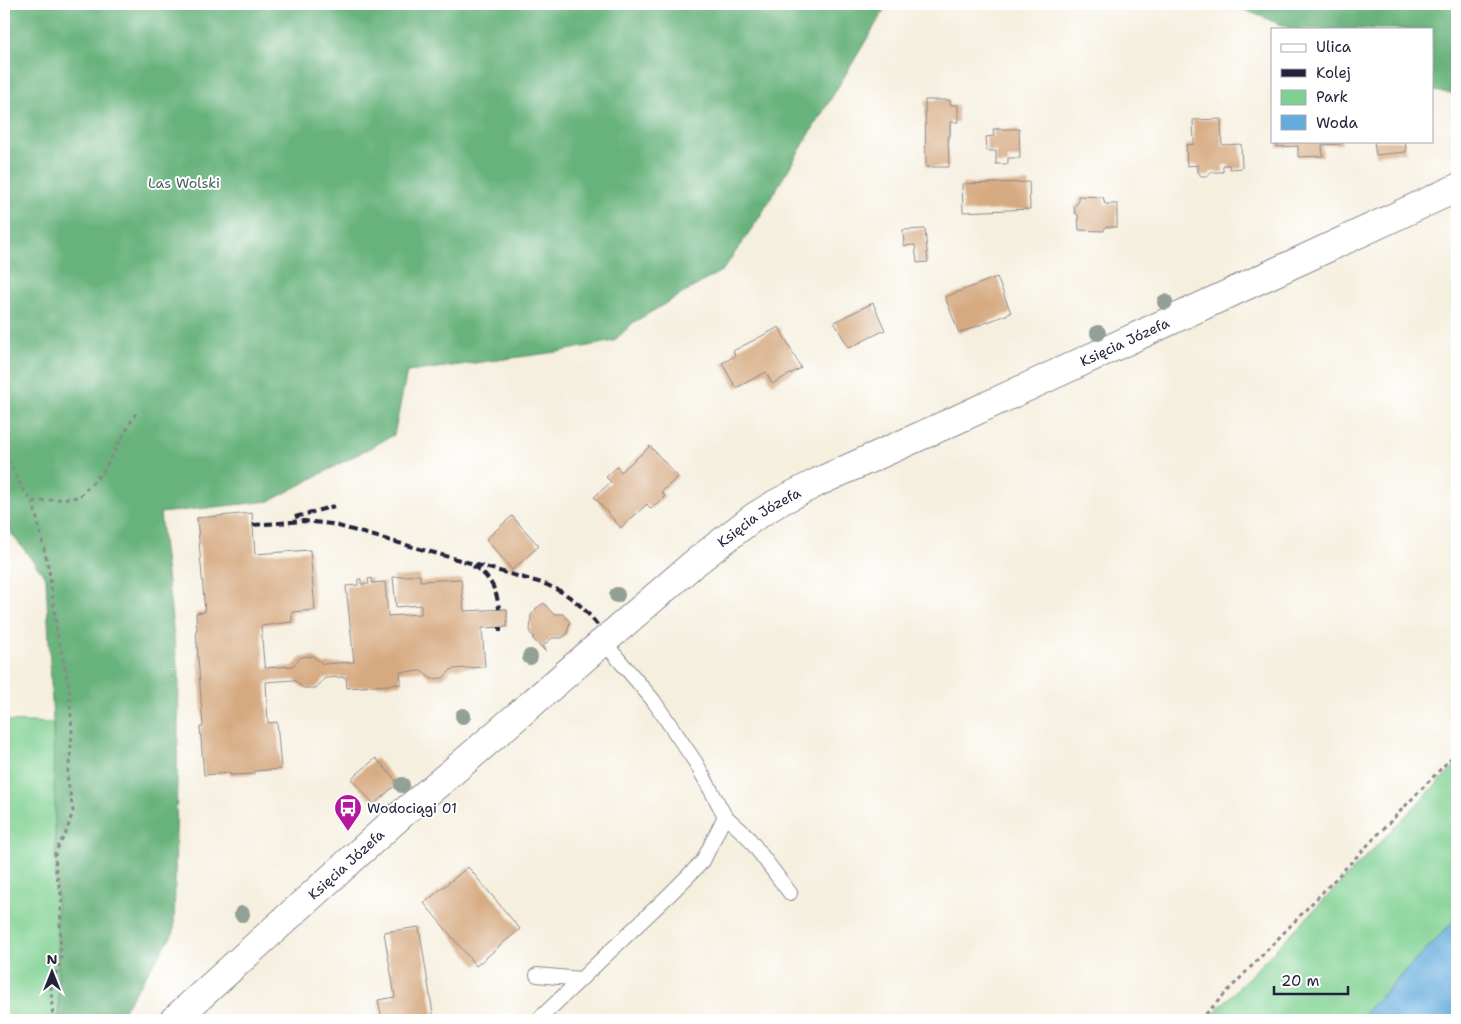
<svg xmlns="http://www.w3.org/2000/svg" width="1461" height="1024" font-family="'Shantell Sans',sans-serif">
  <rect width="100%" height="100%" fill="#fff"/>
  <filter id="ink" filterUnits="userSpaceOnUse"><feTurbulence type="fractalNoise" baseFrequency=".02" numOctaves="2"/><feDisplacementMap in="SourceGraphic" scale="10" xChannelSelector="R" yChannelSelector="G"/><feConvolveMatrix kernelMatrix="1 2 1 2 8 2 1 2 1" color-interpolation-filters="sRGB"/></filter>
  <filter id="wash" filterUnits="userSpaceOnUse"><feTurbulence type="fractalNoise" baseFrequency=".0096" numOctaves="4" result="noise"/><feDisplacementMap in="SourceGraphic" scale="20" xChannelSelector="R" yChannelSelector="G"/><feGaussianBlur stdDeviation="1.12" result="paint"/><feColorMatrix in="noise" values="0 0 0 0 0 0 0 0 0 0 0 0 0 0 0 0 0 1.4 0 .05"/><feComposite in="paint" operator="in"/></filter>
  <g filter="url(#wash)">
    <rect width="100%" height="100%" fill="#f5efde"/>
    <!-- green -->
    <path fill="#7fd091" stroke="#507966" d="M4,721L53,723L59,1020H4Z
      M1457,763V918L1358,1020H1207Z"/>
    <!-- forest -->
    <path fill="#67b27b" stroke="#446a5b" d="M4,4H888L759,218L723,270L634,322L614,341L557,352L407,372L394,435L270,501L160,513L179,681L174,932L117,1020H59L53,723L46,578L4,524Z
      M1230,4H1457V94L1432,91V29H1292Z"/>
    <!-- water -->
    <path fill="#64acdb" stroke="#43678b" d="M1457,918V1020H1358L1450,925Z"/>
    <g id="blocks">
      <!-- building -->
      <path fill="#d6aa81" d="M925,100H950V105H958V122H950V136H948L949,167H926Z
        M1221,119L1222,145L1241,144L1242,168L1230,169L1229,165H1223V172H1211L1208,176H1201L1198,172V165L1187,166L1186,145L1194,144L1193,120Z
        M993,129H1019L1020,158H1008V164H996V151H987L986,137L994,136Z
        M1277,141H1342V144L1322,145L1323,156L1298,157V146L1277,147Z
        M1374,141H1405L1406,152L1376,155Z
        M1029,182L1030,209L963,212L962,184Z
        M1078,196L1103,197L1105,204H1117V227H1105L1104,231L1079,230L1078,215L1075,213L1074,207L1078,202Z
        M925,229L928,262L917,263L915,245L904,246L903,230Z
        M997,277L1011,313L959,333L945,297Z
        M873,303L885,330L849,348L834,322Z
        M779,327L801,368L772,384L766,372L736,388L722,363L735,356L733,351Z
        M650,446L678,477L661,492L665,496L651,509L647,504L621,528L594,497L611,482L606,477L617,467L621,472Z
        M252,513L255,554L310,550L315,610L292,612V622L261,626L264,664L265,665V668L293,666L301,657L313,656L323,664L354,662L346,586L358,585V579H361V584H369L368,579L372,578V583L385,582L388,616L421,614V605L396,607L393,577L420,575V581L461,579L464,611L507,609V627L482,628L485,667L452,669L443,678L431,679L422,671L400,672L401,684L347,688L346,677L325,678L316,688H303L294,680L266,682L268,723L277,722L281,769L254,771V774L230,775V773L204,775L200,727H203L196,630H197L196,613L205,612L197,518Z
        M512,516L539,546L512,570L486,539Z
        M544,603L553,614H563L570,622L567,634L562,638H552L543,646L546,650L545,651L532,638L534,637L530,633L531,615L536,610L535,609Z
        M376,758L398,783L374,804L351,779Z
        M468,867L520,929L476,966L424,903Z
        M419,927L434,1020H382L378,1000L395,997L384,932Z"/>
    </g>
  </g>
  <g filter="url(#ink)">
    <use href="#blocks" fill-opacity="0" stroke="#8c888c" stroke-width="1"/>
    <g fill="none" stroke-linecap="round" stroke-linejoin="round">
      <defs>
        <path id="service" d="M725,816L747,836L790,893
          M537,975L581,979L669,895L703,861L725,816L696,763L653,700L603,641
          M538,1020L581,979"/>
        <g id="secondary">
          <path id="s1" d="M174,1020L403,813L457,768L692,565L754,517L777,503L818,482L956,420L1457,188"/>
        </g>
      </defs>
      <!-- service casing -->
      <use href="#service" stroke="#8c888c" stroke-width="16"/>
      <!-- secondary casing -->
      <use href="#secondary" stroke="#8c888c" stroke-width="30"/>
      <!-- path -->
      <path stroke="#8c888c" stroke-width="3" stroke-dasharray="4 4" stroke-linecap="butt" d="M4,453L24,491L33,502L49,570L57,633L69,686L72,732L70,759L67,775L73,811L66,833L55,852L56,872L62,898L60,925L61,958L51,988L53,1020
        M33,502L79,497L104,470L136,413
        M1200,1020L1457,752"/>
      <!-- service -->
      <use href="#service" stroke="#fff" stroke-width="14"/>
      <!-- secondary -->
      <use href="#secondary" stroke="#fff" stroke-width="28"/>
      <!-- rail -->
      <path stroke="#22223b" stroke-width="4" stroke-dasharray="8 4" stroke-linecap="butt" d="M295,517L334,506
        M253,525L304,521L331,524L542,583C570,594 581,604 599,627
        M473,566C490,576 497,590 499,609
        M500,627V632"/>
    </g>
    <!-- trees -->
    <g fill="#93a095">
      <circle cx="1165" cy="302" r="8"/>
      <circle cx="1098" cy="333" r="8"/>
      <circle cx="617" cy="595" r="8"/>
      <circle cx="530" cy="657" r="8"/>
      <circle cx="463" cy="716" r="8"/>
      <circle cx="402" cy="785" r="8"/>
      <circle cx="242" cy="914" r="8"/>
    </g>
  </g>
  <!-- icons -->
  <defs>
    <symbol id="bus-pin" viewBox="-11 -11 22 30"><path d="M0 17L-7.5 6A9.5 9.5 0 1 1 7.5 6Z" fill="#b5179e" stroke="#fff"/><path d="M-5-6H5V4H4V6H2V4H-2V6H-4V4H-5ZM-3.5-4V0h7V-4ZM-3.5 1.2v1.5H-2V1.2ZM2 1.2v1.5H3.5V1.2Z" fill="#fff"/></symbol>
  </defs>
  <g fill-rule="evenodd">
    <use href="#bus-pin" x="332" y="792" width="32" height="43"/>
  </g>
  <g text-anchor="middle" stroke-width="4" stroke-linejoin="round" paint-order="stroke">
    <!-- park labels -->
    <g font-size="14" fill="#435f59" stroke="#fff">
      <text x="184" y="188">Las Wolski</text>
    </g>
    <!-- street labels -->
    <g font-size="14" fill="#22223b" stroke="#fff">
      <text dy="5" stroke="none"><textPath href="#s1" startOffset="1178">Księcia Józefa</textPath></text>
      <text dy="5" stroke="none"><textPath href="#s1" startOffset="772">Księcia Józefa</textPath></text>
      <text dy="5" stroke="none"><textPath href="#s1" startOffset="232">Księcia Józefa</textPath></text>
    </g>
    <!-- poi labels -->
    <g font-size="14" fill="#22223b" stroke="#fff" text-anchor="start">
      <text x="367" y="813">Wodociągi 01</text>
    </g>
  </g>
  <!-- margin -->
  <rect width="1461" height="1024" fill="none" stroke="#fff" stroke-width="20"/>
  <!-- legend -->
  <rect x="1271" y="28" width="162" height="115" fill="#ffffff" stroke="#a7a7b1"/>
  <rect x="1281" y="44" width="25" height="8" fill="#ffffff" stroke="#a7a7b1"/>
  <text x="1316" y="52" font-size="15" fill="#22223b">Ulica</text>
  <rect x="1281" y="69" width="25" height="8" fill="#22223b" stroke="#a7a7b1"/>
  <text x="1316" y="78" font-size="15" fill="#22223b">Kolej</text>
  <rect x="1281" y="90" width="25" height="15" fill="#7fd091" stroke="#a7a7b1"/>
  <text x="1316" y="102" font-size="15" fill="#22223b">Park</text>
  <rect x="1281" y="115" width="25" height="15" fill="#64acdb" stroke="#a7a7b1"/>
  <text x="1316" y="128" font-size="15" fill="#22223b">Woda</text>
  <!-- north arrow -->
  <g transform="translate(52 972)" stroke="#ffffff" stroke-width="4" paint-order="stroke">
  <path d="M0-4L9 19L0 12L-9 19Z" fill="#22223b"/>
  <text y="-8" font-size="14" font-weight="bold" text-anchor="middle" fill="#22223b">N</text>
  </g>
  <!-- scale -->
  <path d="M1274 986v8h74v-8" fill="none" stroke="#22223b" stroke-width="2.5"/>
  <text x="1281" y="986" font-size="15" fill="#22223b" stroke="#ffffff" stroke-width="4" paint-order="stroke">20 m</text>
</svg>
